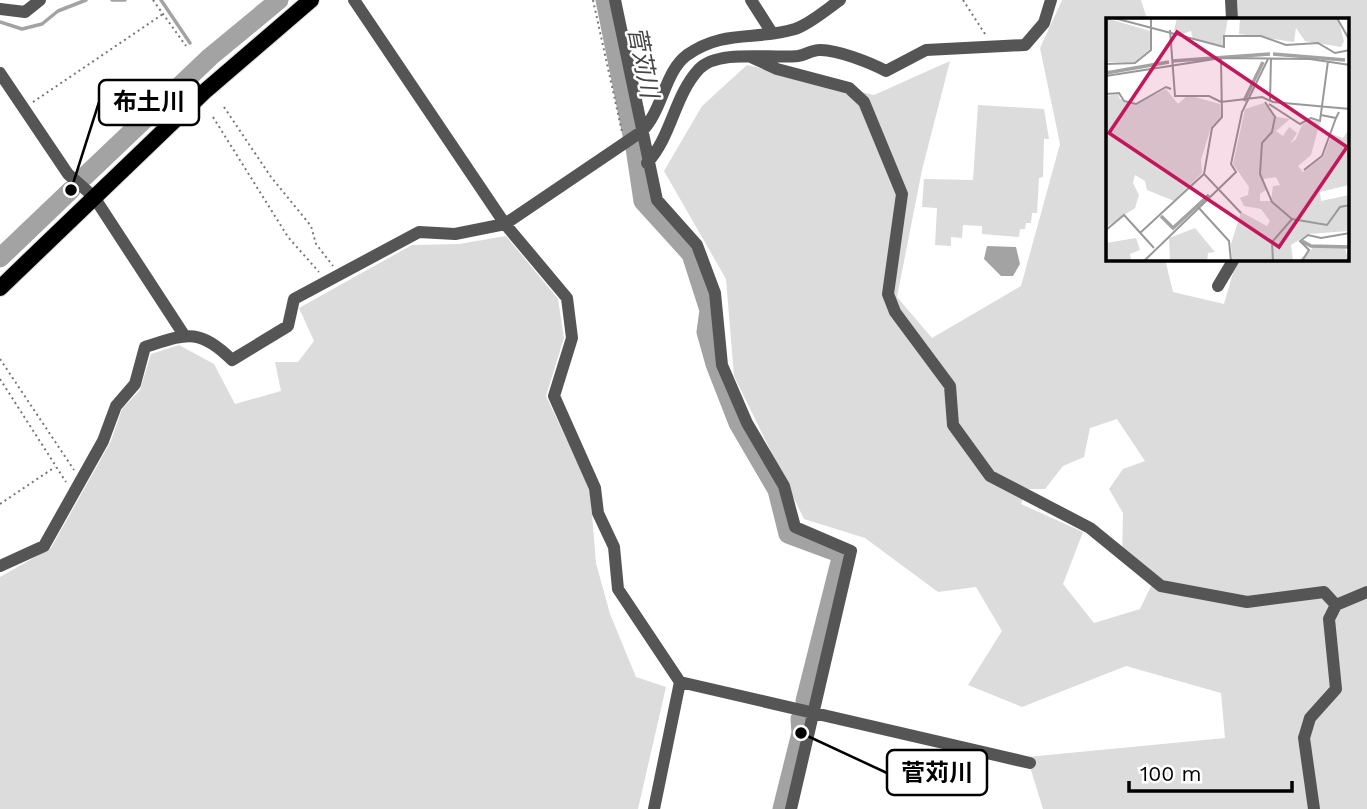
<svg xmlns="http://www.w3.org/2000/svg" width="1367" height="809" font-family="'Work Sans','Noto Sans JP',sans-serif">
  <rect width="100%" height="100%" fill="#fff"/>
  <!-- green -->
  <path fill="#dcdcdc" fill-rule="evenodd" d="M1062,0H1141L1147,19H1108V259H1165L1173,292L1224,304L1237,259H1348V19H1238L1237,0H1367V809H1043L1027,757L1225,738L1221,693L1126,666L1022,707L968,685L1002,631L976,587L938,592L865,538L804,519L734,376L726,279L664,171L702,106L747,65L874,95L950,61L922,170L897,297L932,338L1021,286L1060,144L1040,48ZM1117,419L1145,461L1123,469L1109,489L1123,513L1122,560L1152,584L1140,609L1094,623L1063,584L1083,532L1021,504L1027,489H1045L1063,466L1084,457L1090,428Z
    M978,105L1044,109L1049,139H1044L1043,177L1039,178L1037,213H1032L1031,223H1026L1025,229H1020L1019,237L982,234V226L963,225L962,238L951,237V246L935,245L937,208L922,207L924,179L973,180Z
    M506,236L558,299L564,338L546,396L590,489L596,563L610,614L636,677L666,687L638,809H0V577L51,548L111,441L122,409L140,390L151,354L179,345L214,364L235,404L281,391L275,362H298L314,341L299,308L412,245L459,244Z"/>
  <!-- water -->
  <path fill="#a3a3a3" d="M987,246L1016,247L1020,264L1013,276H1001L984,259Z"/>
  <g fill="none" stroke-linecap="round" stroke-linejoin="round">
    <!-- stream -->
    <path stroke="#a3a3a3" stroke-width="3.5" d="M112,0H125
      M161,0L190,43
      M0,22L22,29L42,24L58,11L86,0"/>
    <!-- river -->
    <path stroke="#a3a3a3" stroke-width="19" d="M605,0L632,135
      M635,148L643,201L691,254L709,310L706,332L715,364L738,423L777,490L788,534L842,554L805,701
      M84,177L210,57L279,0
      M0,258L71,190
      M782,809L801,733L800,719"/>
    <defs>
      <path id="major" d="M0,288L204,92L311,0"/>
    </defs>
    <!-- major casing -->
    <use href="#major" stroke="#dbdbdb" stroke-width="18"/>
    <!-- path -->
    <path stroke="#777" stroke-width="2" stroke-dasharray="2 3.5" stroke-linecap="butt" d="M153,0L186,46
      M593,0L622,132
      M963,0L985,34
      M33,102L163,14
      M224,107L271,177L311,226L316,244L333,266
      M213,117L288,237L319,272
      M0,359L74,470
      M0,379L66,482
      M0,504L55,467"/>
    <!-- minor -->
    <path stroke="#555" stroke-width="12" d="M354,0L505,224L567,298L572,338L554,396L595,488L598,513L614,547L618,589L680,682L1030,763
      M615,0L657,200L697,245L715,293L722,365L747,423L784,486L795,527L851,551L791,809
      M751,0L772,33
      M1231,0L1232,19
      M0,9L25,12L40,0
      M751,57L777,69L849,88L864,102L902,194L888,294L895,312L950,386L953,425L990,476L1090,528L1161,586L1247,602L1324,592L1336,605
      M0,73L68,174L94,197L184,335
      M647,163C672,136 674,96 699,69C718,49 772,59 798,56C805,55 812,50 819,50C836,49 871,63 886,71L926,50L1025,45L1044,23L1051,0
      M1218,286L1234,259
      M0,566L44,546L103,441L116,406L135,384L145,347C186,334 199,327 232,360L288,326L294,299L419,232L455,234L505,224L641,132C663,111 664,72 687,55C724,29 755,41 795,29C810,24 827,9 840,0
      M654,809L680,682
      M1314,809L1304,738L1310,718L1336,689L1329,619L1336,605L1367,592"/>
    <!-- major -->
    <use href="#major" stroke="#000" stroke-width="16"/>
  </g>
  <g text-anchor="middle" stroke-width="5" stroke-linejoin="round" paint-order="stroke">
    <!-- water labels -->
    <g font-size="24" font-style="italic" fill="#444" stroke="#fff">
      <text transform="translate(643 62) rotate(79)" y="8">菅苅川</text>
    </g>
  </g>
  <!-- overview -->
  <g transform="translate(1106 18)">
    <rect width="243" height="243" fill="#fff"/>
    <path d="M0,0L44,13V31L29,44H0ZM71,0H122L117,28L87,21L85,13L73,17L68,12ZM134,0H232L238,23L235,29L199,23L190,10L188,24L133,16ZM60,71L72,86L82,77L114,86L115,98L105,109L95,142L96,155L68,183L41,172L39,163L29,157L27,165L33,177L29,190L0,209V78L12,76L14,81L31,86ZM158,85L171,99L184,101L170,113L177,118L183,109L191,115L184,126L190,121L196,107L205,102L214,104L205,137L192,148L197,154L217,139L226,116L237,120L243,111V167L214,174L215,183L243,177V213L202,216L185,227L187,243H126L125,226L135,194L161,208L164,203L155,191L138,188L134,180L142,177L143,169L127,146L139,91ZM170,159L174,167L167,168L165,183H154V176L161,171L157,161ZM89,210L109,234L102,235L101,243H64L63,220ZM30,220L34,232L24,236L25,243H0V225ZM210,227H238L243,243H192Z" fill="#dcdcdc" fill-rule="evenodd"/>
    <path fill="none" stroke="#a3a3a3" stroke-width="3.5" d="M167,36L239,42M66,43L164,36M0,55L63,44M138,83L157,44M55,198L67,210L103,177M196,223L205,228L244,229"/>
    <path fill="none" stroke="#999" stroke-width="2" d="M8,0L118,29V18H155L180,27L212,25L229,35L244,32M231,0L244,23M64,12L69,78H103L115,84L156,79L167,84L244,91M115,40L116,99L106,110L98,156L135,195M0,46L29,45L45,32V0M0,58L115,40L204,41L244,47M0,76L13,75L18,83L30,86L60,69L65,71M164,83L165,40M159,84L169,99L166,114L156,125L154,156L166,184L186,201L221,207L234,189L244,187M163,86L194,106L205,100L214,103L222,43M215,97L230,100L233,94M198,152L216,138L230,100M92,189L123,223L125,243M0,212L18,197L48,230M34,215L98,156M38,243L130,154L125,146L136,94L162,41M167,243L166,224L186,201M196,243L203,232L194,223L202,217L215,220L244,215"/>
    <path fill="#c2185b" fill-opacity="0.15" stroke="#c2185b" stroke-width="3.5" d="M71,14L241,129L173,229L3,115Z"/>
    <rect width="243" height="243" fill="none" stroke="#000" stroke-width="3.5"/>
  </g>
  <!-- callouts -->
  <path fill="none" stroke="#000" stroke-width="2.5" d="M71 190L99 102M801 733L887 773"/>
  <g fill="#000" stroke="#fff" stroke-width="2.5">
    <circle cx="71" cy="190" r="7"/>
    <circle cx="801" cy="733" r="7"/>
  </g>
  <g fill="#fff" stroke="#000" stroke-width="2.5">
    <rect x="99" y="80" width="100" height="45" rx="7"/>
    <rect x="887" y="750" width="100" height="45" rx="7"/>
  </g>
  <g font-size="24" text-anchor="middle" font-weight="bold" fill="#000">
    <text x="149" y="110">布土川</text>
    <text x="937" y="781">菅苅川</text>
  </g>
  <!-- scale -->
  <path d="M1129 781v10h163v-10" fill="none" stroke="#000000" stroke-width="3.5"/>
  <text x="1140" y="781" font-size="21" fill="#000000" stroke="#ffffff" stroke-width="5" paint-order="stroke">100 m</text>
</svg>
